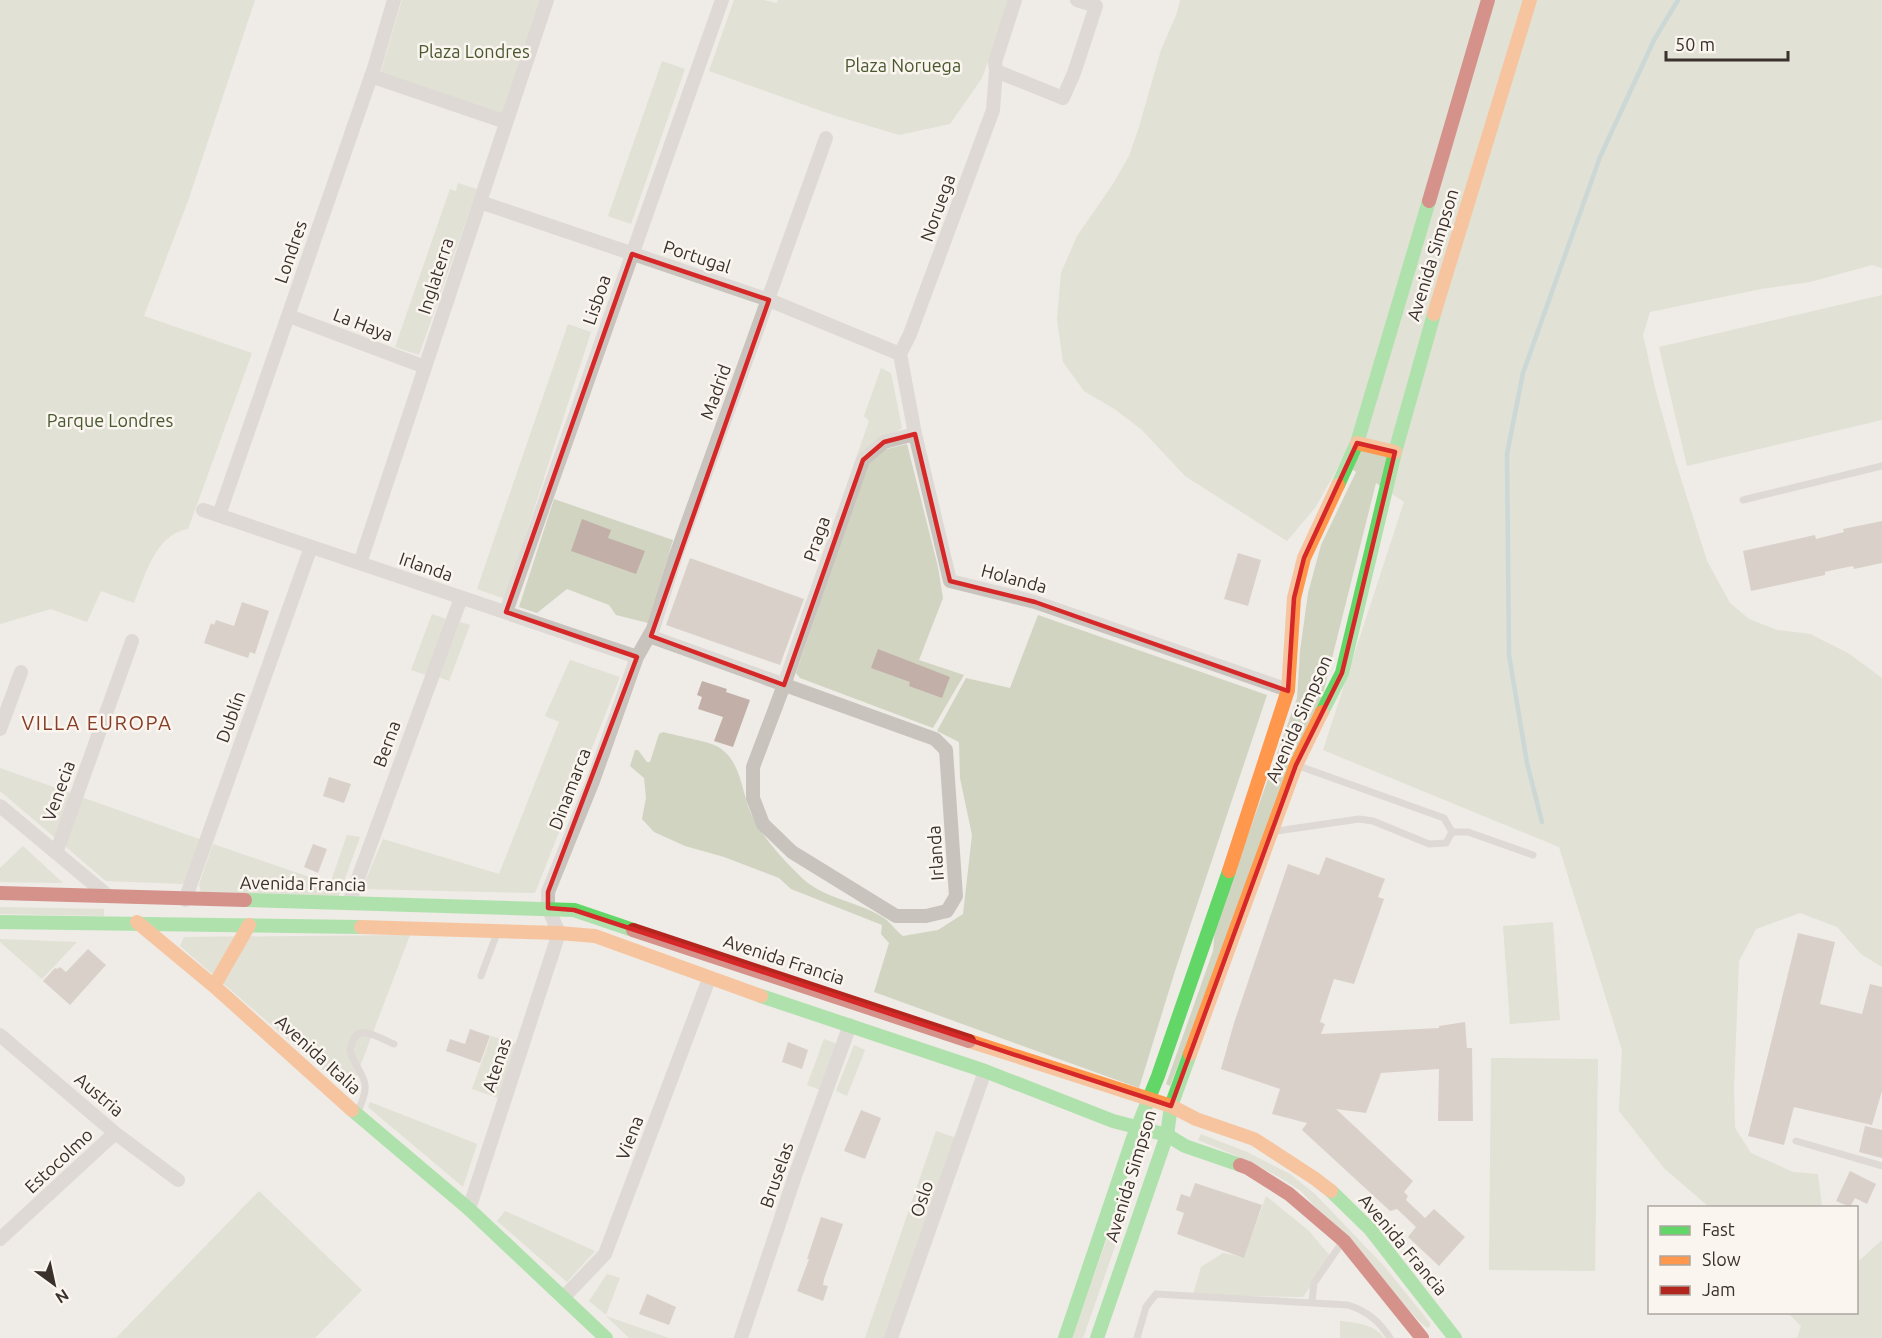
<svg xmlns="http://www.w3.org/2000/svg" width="1882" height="1338" font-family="Ubuntu,sans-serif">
  <rect width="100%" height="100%" fill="#efebe6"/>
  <!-- green -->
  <path fill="#d1d4c1" d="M0,0H255L188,201L144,316L252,353L188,529C155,534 145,576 134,603L101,591L87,622L51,609L0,624Z
    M402,0H544L508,119L380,75Z
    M734,0H763L777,3L778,0H1010L982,78L950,124L899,135L830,114L709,71Z
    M1180,0H1882V268L1872,265L1810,282L1761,289L1650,312L1643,335L1656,392L1676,463L1707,561L1730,603L1749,619L1777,630L1810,634L1848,653L1882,678V967L1861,954L1837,927L1800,913L1756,929L1739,961L1734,1088L1735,1128L1751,1153L1793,1172L1818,1174L1822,1207H1709L1664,1168L1619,1111L1622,1050L1559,847L1323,750L1404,502L1376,483L1323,694L1170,1086L1166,1084L1213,951L1215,927L1297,698L1300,651L1308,593L1321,545L1356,472L1341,462L1315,508L1287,541L1185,476L1142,430L1116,410L1084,391L1063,362L1057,319L1061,273L1077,236L1113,184L1129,156L1139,127L1161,50L1177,13Z
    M662,61L685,69L631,224L608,216Z
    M458,183L477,189L419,355L395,347L450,189L456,191Z
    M1882,295V420L1687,466L1659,347Z
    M568,324L591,332L505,599L477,589Z
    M881,368L891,373L902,428L862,453L813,587H811L869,421L864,416Z
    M907,444L938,567L943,598L919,660L964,675L933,728L800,678L796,673L869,461L879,451Z
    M554,499L673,540L648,623L616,615L609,605L567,589L537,613L519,607Z
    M432,614L446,619L426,675L411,670Z
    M1038,615L1267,695L1175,971L1139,1088L874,992L889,943L881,934L882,925L791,889L779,878L724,857L685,846L654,832L642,819L646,798L644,778L630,766L635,750H638L647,762H650L659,734L663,732C676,736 710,741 720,748C744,764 741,799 755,821C766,841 785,862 802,878C824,899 858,901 884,918C891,923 896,931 903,936L938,930L963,914L972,835L960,778L959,742L937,731L966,678L1010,688Z
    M460,622L470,625L449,681L439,677Z
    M570,660L620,677L535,893L362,889L383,839L499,874L559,722L545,716Z
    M0,768L202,840L183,884L106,881L0,791Z
    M347,835L360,837L338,898L201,892L199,885L213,844L330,884Z
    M23,846L63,883L0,882V868Z
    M0,907L104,909V916L0,914Z
    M1553,922L1560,1020L1510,1024L1503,926Z
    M410,935L350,1093L180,946L184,937Z
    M0,939L77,942L42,979L0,942Z
    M491,1036L516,1044L498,1098L472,1089Z
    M824,1039L840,1045L823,1091L807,1085Z
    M854,1045L865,1050L847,1096L836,1091Z
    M1491,1058L1598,1059L1595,1271L1489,1270Z
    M370,1102L477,1144L463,1187L368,1107Z
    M936,1131L960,1139L889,1338H865Z
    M1201,1134L1247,1152L1290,1174L1315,1194L1384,1266L1430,1323V1326L1427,1328L1419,1321L1301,1191C1269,1169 1235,1155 1198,1140Z
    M259,1191L362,1290L315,1338H116Z
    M1266,1196L1308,1230L1331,1257L1303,1297L1193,1295L1201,1267L1223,1253L1244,1257Z
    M505,1211L595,1251L567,1282L497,1221Z
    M1116,1213L1126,1215L1083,1338H1072Z
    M1882,1240V1338H1797L1801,1326L1788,1313L1856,1312L1857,1257L1860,1260Z
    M607,1274L620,1278L606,1315L589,1301Z
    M606,1316L669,1338H629Z
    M1340,1321C1357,1323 1374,1324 1384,1338H1340Z"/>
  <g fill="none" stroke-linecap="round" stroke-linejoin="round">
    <!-- stream -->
    <path stroke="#a2c0c0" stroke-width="4.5" d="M1542,822L1527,763L1509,655L1507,454L1523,373L1600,157L1654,40L1678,0"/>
  </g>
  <!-- building -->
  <path fill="#c2b0a8" d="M582,519L611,530L608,538L645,551L636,574L571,551Z
    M1882,521V563L1854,569L1853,566L1838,569L1825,572V575L1751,591L1743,551L1815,535L1816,539L1844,532L1843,529Z
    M1238,553L1261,560L1248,606L1224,599Z
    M690,558L804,599L780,665L666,625Z
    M242,602L269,611L255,654L250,652L248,658L204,643L211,623L214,625L216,620L234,626Z
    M878,649L950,677L942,698L909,686L910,682L871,668Z
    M702,681L727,689L726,692L750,700L733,747L714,741L723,717L698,709L702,697L697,695Z
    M329,777L351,784L344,803L323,796Z
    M313,844L327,849L318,873L304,867Z
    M1326,857L1385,879L1378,897L1384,899L1354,984L1334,979L1320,1022L1325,1024L1321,1034L1439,1028V1026L1465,1022L1467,1048H1472L1473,1121H1438L1439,1069L1381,1073L1366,1113L1336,1109L1413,1181L1404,1192L1408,1196L1406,1200L1425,1218L1434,1209L1465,1237L1439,1266L1408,1237L1416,1227L1397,1209L1390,1211L1302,1130L1307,1123L1272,1114L1280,1089L1221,1069L1234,1023L1288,864L1319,875Z
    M1798,933L1835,942L1820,1004L1862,1014L1870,984L1882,987V1091L1872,1125L1794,1107L1784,1145L1748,1136Z
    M88,949L106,965L70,1005L43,981L55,968L57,969L60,967L66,972Z
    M470,1029L490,1036L480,1063L446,1051L450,1039L465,1044Z
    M788,1042L808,1050L802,1069L782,1062Z
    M861,1110L881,1118L865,1159L844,1151Z
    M1865,1126L1882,1130V1158L1859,1152Z
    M1850,1171L1876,1184L1867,1204L1855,1198L1850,1207L1836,1201Z
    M1195,1183L1262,1205L1244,1258L1177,1234L1184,1213L1176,1210L1181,1194L1190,1197Z
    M821,1217L843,1224L824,1279L823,1285L828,1286L823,1301L797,1291L809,1259H807Z
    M647,1294L676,1307L669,1325L639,1314Z"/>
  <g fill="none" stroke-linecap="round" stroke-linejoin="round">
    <!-- lane -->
    <path stroke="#c9c3be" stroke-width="7" d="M1743,500L1882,466
      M1277,831L1359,819L1373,821L1429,844L1446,843L1452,832L1444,818L1296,765
      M1452,832H1468L1533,855
      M481,976L497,933
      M357,1113C374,1078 361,1081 350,1051C355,1020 374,1036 394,1044
      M1796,1141L1882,1166
      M1312,1301L1314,1283L1343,1241
      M1137,1338L1146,1307L1156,1294L1348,1305C1367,1311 1379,1321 1390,1338"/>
    <!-- street -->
    <path stroke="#c9c3be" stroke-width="14" d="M996,71L995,62L1015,0
      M371,76L506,122
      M480,202L769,300L900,354
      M289,316L425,367
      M900,354L915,434L950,581L1035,602L1288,690
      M900,354L910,334L993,110L996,71L1063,98L1074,73L1096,6L1077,0
      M203,510L637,657
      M219,515L375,65L394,0
      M360,563L547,0
      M506,612L722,0
      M649,636L935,739L946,750L956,896L947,911L926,916H896L792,852L763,824L753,798V767L784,685L863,460L884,442L915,434
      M0,729L21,672
      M0,806L108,896
      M56,853L132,641
      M185,900L311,547
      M349,903L461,598
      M0,1035L115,1133L178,1180
      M469,1209L559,933L548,908V892L593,781L637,657L653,629L675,558L826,138
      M0,1239L115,1133
      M564,1297L605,1254L709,979
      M741,1338L796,1173L850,1025
      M891,1338L985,1071"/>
    <!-- fast -->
    <path stroke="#63d668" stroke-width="14" d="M1338,485L1357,443L1429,201
      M1322,712L1342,673L1395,452L1434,314
      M245,900L574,910L633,930
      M0,922L361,927
      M761,996L985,1071L1113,1121L1167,1135L1185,1146L1240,1165
      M352,1110L469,1209L606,1338
      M1331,1191L1370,1229L1455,1338
      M1065,1338L1133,1138L1158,1076L1229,871
      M1097,1338L1167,1135L1171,1106L1190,1054"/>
    <!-- slow -->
    <path stroke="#ff974d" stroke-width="14" d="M1434,314L1530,0
      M1357,443L1395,452
      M1229,871L1288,690L1294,598L1304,558L1338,485
      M137,922L214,986L352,1110
      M361,927L559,933L595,936L761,996
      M214,986L249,925
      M969,1041L1171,1106L1196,1119L1254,1139L1314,1178L1331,1191
      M1190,1054L1296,765L1322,712"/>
    <!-- jam -->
    <path stroke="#b3261e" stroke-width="14" d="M1429,201L1488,0
      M0,893L245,900
      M633,930L969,1041
      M1240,1165L1248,1168L1289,1194L1344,1241L1422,1338"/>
  </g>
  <!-- marked area -->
  <path d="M0 0H1882V1338H0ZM632,254L769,300L651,636L784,685L863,460L884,442L915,434L950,581L1035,602L1288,691L1294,598L1304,558L1357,443L1395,452L1342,673L1296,765L1171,1106L574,910L548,908V892L637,657L506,612Z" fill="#efebe6" fill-opacity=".55" fill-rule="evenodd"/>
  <path fill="none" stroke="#d62828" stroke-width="4.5" stroke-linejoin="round" d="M632,254L769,300L651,636L784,685L863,460L884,442L915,434L950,581L1035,602L1288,691L1294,598L1304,558L1357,443L1395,452L1342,673L1296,765L1171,1106L574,910L548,908V892L637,657L506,612Z"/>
  <g text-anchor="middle" stroke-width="5" stroke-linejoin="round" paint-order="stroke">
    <!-- park labels -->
    <g font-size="18" fill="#4a5830" stroke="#faf5ef">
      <text x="474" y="58">Plaza Londres</text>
      <text x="903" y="72">Plaza Noruega</text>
      <text x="110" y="427">Parque Londres</text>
    </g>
    <!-- street labels -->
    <g font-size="18" fill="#3a302c" stroke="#faf5ef">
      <text transform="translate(938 208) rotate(-70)" y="6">Noruega</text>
      <text transform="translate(291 252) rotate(-71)" y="6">Londres</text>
      <text transform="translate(1433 255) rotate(-73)" y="6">Avenida Simpson</text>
      <text transform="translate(697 257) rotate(18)" y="6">Portugal</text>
      <text transform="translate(436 276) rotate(-72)" y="6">Inglaterra</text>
      <text transform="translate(597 300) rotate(-71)" y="6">Lisboa</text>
      <text transform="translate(363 325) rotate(21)" y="6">La Haya</text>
      <text transform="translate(716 392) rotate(-70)" y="6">Madrid</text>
      <text transform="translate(817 539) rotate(-71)" y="6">Praga</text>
      <text transform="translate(426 567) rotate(19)" y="6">Irlanda</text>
      <text transform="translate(1014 579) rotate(15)" y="6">Holanda</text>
      <text transform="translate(231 717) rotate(-70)" y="6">Dublín</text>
      <text transform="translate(1299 719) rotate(-66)" y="6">Avenida Simpson</text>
      <text transform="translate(387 744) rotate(-70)" y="6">Berna</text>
      <text transform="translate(570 789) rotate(-69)" y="6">Dinamarca</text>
      <text transform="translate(59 791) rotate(-70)" y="6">Venecia</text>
      <text transform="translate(936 853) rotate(-94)" y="6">Irlanda</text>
      <text transform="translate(303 884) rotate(1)" y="6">Avenida Francia</text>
      <text transform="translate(784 960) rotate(18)" y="6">Avenida Francia</text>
      <text transform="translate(318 1055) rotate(42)" y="6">Avenida Italia</text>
      <text transform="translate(497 1065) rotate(-72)" y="6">Atenas</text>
      <text transform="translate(99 1095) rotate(40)" y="6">Austria</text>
      <text transform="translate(630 1138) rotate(-69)" y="6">Viena</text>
      <text transform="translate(59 1161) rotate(-43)" y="6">Estocolmo</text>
      <text transform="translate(777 1175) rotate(-71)" y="6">Bruselas</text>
      <text transform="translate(1131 1176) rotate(-73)" y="6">Avenida Simpson</text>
      <text transform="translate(922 1199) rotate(-71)" y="6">Oslo</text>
      <text transform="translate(1403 1245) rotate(50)" y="6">Avenida Francia</text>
    </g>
    <!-- neighbourhood labels -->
    <g font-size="20" letter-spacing="1.5" fill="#873d27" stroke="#faf5ef">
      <text x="97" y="730">VILLA EUROPA</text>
    </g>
  </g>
  <!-- legend -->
  <rect x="1648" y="1206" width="210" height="108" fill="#faf5ef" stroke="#ada6a1" stroke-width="1.5"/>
  <rect x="1660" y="1226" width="30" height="9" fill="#63d668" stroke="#ada6a1" stroke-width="1.5"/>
  <text x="1702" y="1236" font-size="18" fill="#3a302c">Fast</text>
  <rect x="1660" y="1256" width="30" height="9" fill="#ff974d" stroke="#ada6a1" stroke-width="1.5"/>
  <text x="1702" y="1266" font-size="18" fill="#3a302c">Slow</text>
  <rect x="1660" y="1286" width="30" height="9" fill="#b3261e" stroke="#ada6a1" stroke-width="1.5"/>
  <text x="1702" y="1296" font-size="18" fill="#3a302c">Jam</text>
  <!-- north arrow -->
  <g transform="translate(54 1284) rotate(147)" stroke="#faf5ef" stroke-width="4.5" paint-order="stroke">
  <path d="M0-4.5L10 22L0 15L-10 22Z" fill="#3a302c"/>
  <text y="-9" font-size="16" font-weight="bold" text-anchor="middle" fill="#3a302c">N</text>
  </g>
  <!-- scale -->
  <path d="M1666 51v9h122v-9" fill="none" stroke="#3a302c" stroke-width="3"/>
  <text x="1675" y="51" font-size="18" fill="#3a302c" stroke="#faf5ef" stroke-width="4.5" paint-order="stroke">50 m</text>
</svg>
